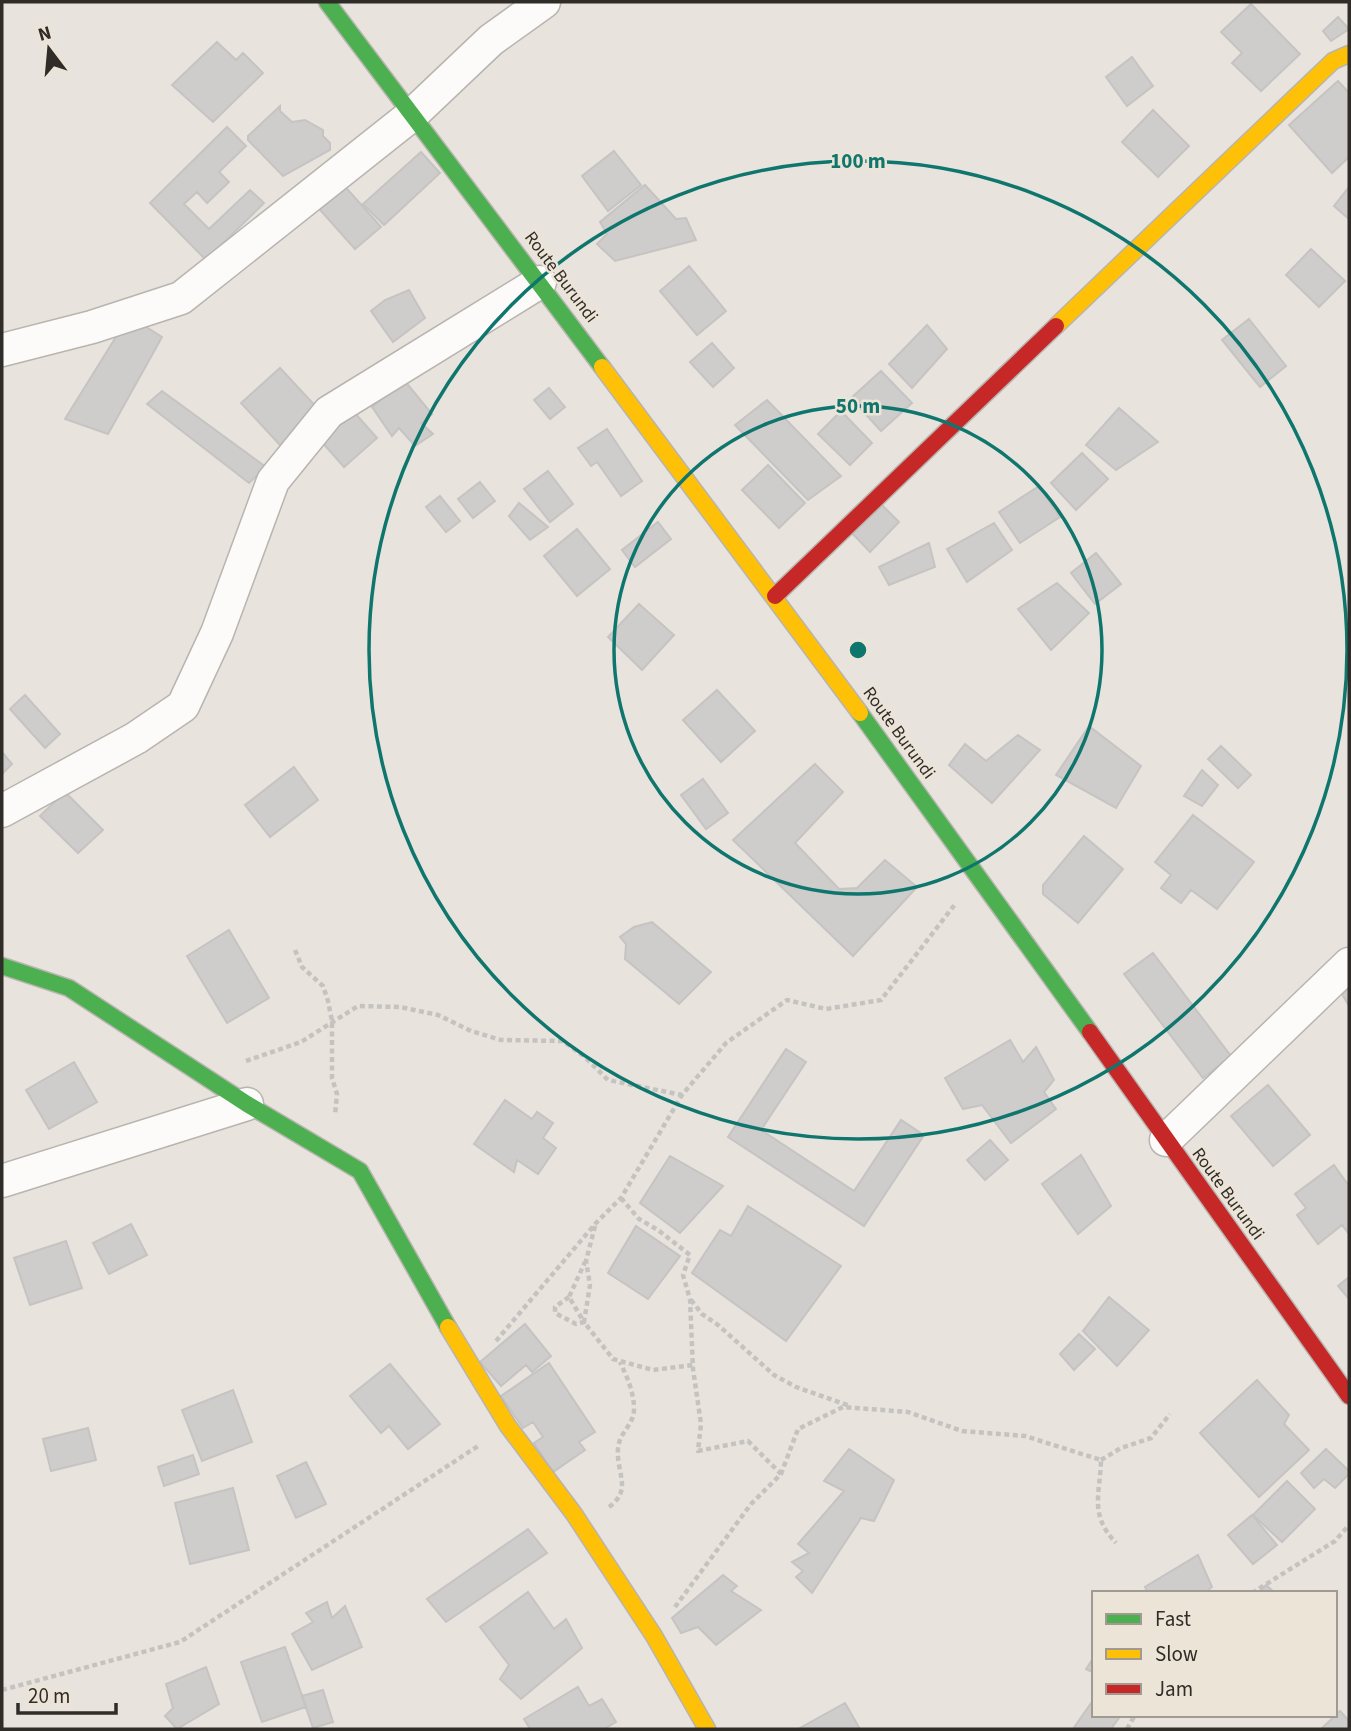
<svg xmlns="http://www.w3.org/2000/svg" width="1351" height="1731" font-family="'Source Sans 3',sans-serif">
	<style>
		.building { fill: #cfcccc; stroke: #c6c3c3; stroke-width: 2 }
		.lines { fill: none; stroke-linecap: round; stroke-linejoin: round }
		.street-casing { stroke: #b8b4af; stroke-width: 35 }
		.fast-casing { stroke: #b8b4af; stroke-width: 19 }
		.slow-casing { stroke: #b8b4af; stroke-width: 19 }
		.jam-casing { stroke: #b8b4af; stroke-width: 19 }
		.path { stroke: #c5c3c0; stroke-width: 4.5; stroke-dasharray: 5 3.5; stroke-linecap: butt }
		.street { stroke: #fcfbfa; stroke-width: 32 }
		.fast { stroke: #4caf50; stroke-width: 16 }
		.slow { stroke: #ffc107; stroke-width: 16 }
		.jam { stroke: #c62828; stroke-width: 16 }
		.ring { fill: none; stroke: #0f766e; stroke-width: 3.5 }
		.labels { text-anchor: middle; dominant-baseline: central; stroke-width: 5; stroke-linejoin: round; paint-order: stroke }
		.street-label { font-size: 18px; fill: #302c28; stroke: #ede4d8 }
		.centre { fill: #0f766e; stroke: #ede4d8; stroke-width: 3.5 }
		.ring-label { font-size: 21px; text-anchor: middle; font-weight: bold; fill: #0f766e; stroke: #ede4d8; stroke-width: 5; stroke-linejoin: round; paint-order: stroke }
	</style>
	<rect width="100%" height="100%" fill="#e8e3dd"/>
	<path class="building" d="M1251 4 1300 54 1261 91 1232 63 1242 53 1221 32Z
		M1338 17 1349 29 1331 41 1323 31Z
		M217 42 236 60 243 53 263 73 213 122 172 85Z
		M1132 57 1153 86 1127 106 1106 77Z
		M1338 81 1349 93V157L1332 173 1289 125Z
		M280 106V111L292 122 305 120 323 130V136L330 143V150L283 176 248 140V136Z
		M1153 110 1189 146 1158 177 1122 142Z
		M227 127 246 146 219 172 229 182 207 203 197 192 184 204 209 229 250 190 264 203 206 260 150 203Z
		M614 151 641 185 608 211 582 176Z
		M421 152 440 173 384 225 363 204Z
		M340 181 381 227 355 249 314 203Z
		M645 185 676 219 686 218 696 240 615 261 597 244 607 234 600 222Z
		M1349 187V219L1334 206Z
		M1311 249 1345 281 1319 307 1286 275Z
		M689 266 726 311 697 335 660 291Z
		M409 290 425 318 393 342 371 311 385 300Z
		M129 316 162 337 108 434 65 419Z
		M1249 319 1286 366 1260 387 1222 340Z
		M927 325 947 349 912 388 889 364Z
		M712 343 734 368 713 387 690 362Z
		M280 368 320 411 281 446 241 403Z
		M881 371 912 403 881 431 851 398Z
		M404 380 432 414 421 423 433 434 415 446 399 428 392 436 372 407Z
		M549 388 565 407 550 419 534 400Z
		M162 391 266 467 249 483 147 404Z
		M767 400 841 476 808 500 735 425Z
		M1119 408 1158 442 1116 470 1086 445Z
		M353 411 377 438 344 467 320 440Z
		M841 411 872 443 850 465 818 434Z
		M607 429 642 481 621 496 597 462 591 466 578 448Z
		M1082 453 1108 479 1076 510 1051 483Z
		M768 465 805 503 779 528 742 490Z
		M548 471 573 504 550 522 524 489Z
		M480 482 495 501 473 518 458 499Z
		M1039 486 1060 517 1020 543 999 512Z
		M440 496 460 521 446 532 426 507Z
		M878 501 899 522 870 552 849 530Z
		M519 503 548 527 530 540 509 516Z
		M658 522 671 539 635 567 622 550Z
		M994 523 1012 550 967 582 947 549Z
		M577 529 610 569 577 596 544 556Z
		M929 543 935 567 889 585 879 567Z
		M1096 553 1121 584 1095 604 1071 573Z
		M1057 583 1089 613 1051 650 1018 609Z
		M639 604 674 635 642 670 608 637Z
		M717 690 755 731 721 762 683 720Z
		M25 695 60 734 45 748 10 709Z
		M1089 726 1141 766 1116 808 1056 775Z
		M1018 735 1040 750 992 803 949 765 965 744 986 761Z
		M1221 746 1251 775 1238 788 1208 759Z
		M2 752 12 764 2 774Z
		M815 764 843 792 795 843 839 889 857 888 885 860 917 887 853 956 733 840Z
		M294 767 318 800 270 837 245 805Z
		M1202 770 1218 785 1202 806 1184 796Z
		M703 779 728 813 706 829 681 795Z
		M65 792 103 830 78 853 40 816Z
		M1193 815 1254 862 1217 909 1191 890 1181 903 1161 888 1171 875 1155 862Z
		M1084 836 1123 869 1078 923 1043 894V885Z
		M652 922 711 972 679 1004 625 959 626 944 620 937 634 927Z
		M229 930 269 998 227 1023 187 956Z
		M1153 953 1231 1056 1203 1078 1124 974Z
		M1349 989V1006L1342 994Z
		M1010 1040 1023 1062 1036 1047 1054 1080 1044 1092 1056 1109 1011 1143 982 1105 963 1109 945 1078Z
		M786 1049 806 1062 761 1130 854 1191 901 1120 924 1135 864 1226 728 1137Z
		M74 1062 97 1102 49 1129 26 1090Z
		M1268 1085 1310 1135 1273 1166 1231 1116Z
		M505 1100 532 1119 537 1112 553 1123 543 1138 556 1148 538 1174 517 1160 514 1172 474 1144Z
		M990 1140 1008 1160 985 1180 967 1160Z
		M1081 1155 1111 1206 1078 1234 1042 1184Z
		M670 1156 723 1186 680 1233 640 1203Z
		M1334 1165 1349 1186V1234L1342 1225 1318 1244 1297 1215 1306 1208 1295 1194Z
		M748 1206 841 1266 786 1341 692 1273 720 1230 731 1236Z
		M131 1224 147 1255 109 1274 93 1243Z
		M636 1226 680 1256 648 1299 608 1273Z
		M66 1241 82 1288 30 1305 14 1258Z
		M1349 1277V1299L1338 1286Z
		M1109 1297 1149 1330 1117 1366 1083 1331Z
		M525 1324 551 1356 532 1372 526 1365 501 1386 480 1362Z
		M1079 1334 1095 1349 1074 1370 1060 1354Z
		M549 1363 595 1432 579 1442 585 1450 553 1472 534 1443 543 1437 533 1422 523 1428 501 1396Z
		M390 1364 440 1424 408 1449 389 1426 381 1433 350 1396Z
		M1257 1380 1289 1415 1284 1424 1309 1450 1259 1497 1200 1433Z
		M233 1390 252 1442 202 1461 182 1410Z
		M88 1428 96 1460 51 1471 43 1439Z
		M849 1449 894 1480 874 1521 861 1518 812 1593 796 1577 803 1571 792 1562 809 1553 798 1544 844 1491 824 1481Z
		M1326 1449 1349 1471V1474L1335 1488 1324 1479 1314 1488 1301 1473Z
		M193 1455 199 1474 164 1486 158 1467Z
		M306 1462 326 1504 296 1518 277 1476Z
		M1287 1481 1315 1509 1282 1542 1253 1515Z
		M233 1488 249 1550 190 1564 175 1503Z
		M1252 1515 1277 1545 1253 1564 1228 1535Z
		M528 1529 547 1553 446 1622 427 1599Z
		M1198 1555 1212 1587 1204 1593H1148L1145 1587Z
		M723 1575 737 1586 731 1591 761 1610 716 1645 698 1627 681 1633 672 1618Z
		M1266 1585 1275 1593H1259Z
		M528 1592 554 1629 566 1619 582 1648 521 1699 500 1679 509 1665 480 1627Z
		M327 1602 332 1618 345 1606 362 1647 312 1670 292 1634 313 1622 306 1613Z
		M285 1647 306 1707 262 1722 241 1662Z
		M1094 1657V1673L1086 1669Z
		M206 1667 219 1704 177 1729 165 1716 173 1708 166 1684Z
		M578 1687 589 1706 602 1699 616 1722 604 1729H530L524 1719Z
		M323 1690 333 1722 313 1728 302 1696Z
		M1094 1699V1715H1121L1111 1729H1073Z
		M845 1703 860 1729H801L800 1728Z
		M1340 1711 1349 1721V1729H1321Z"/>
	<g class="lines">
		<defs>
			<path id="street" d="M2 350 92 327 181 298 413 114 491 40 544 2
				M2 811 136 738 183 706 217 633 273 481 329 412 540 282
				M1166 1140 1349 964
				M2 1181 247 1104"/>
			<path id="fast" d="M327 2 602 367
				M860 713 1090 1032
				M2 966 69 988 247 1104 360 1171 448 1327"/>
			<path id="slow" d="M1056 326 1333 61 1349 54
				M602 367 860 713
				M448 1327 508 1426 574 1514 654 1636 707 1729"/>
			<path id="jam" d="M775 596 1056 326
				M1090 1032 1349 1396"/>
		</defs>
		<use href="#street" class="street-casing"/>
		<use href="#fast" class="fast-casing"/>
		<use href="#slow" class="slow-casing"/>
		<use href="#jam" class="jam-casing"/>
		<path class="path" d="M295 950 302 967 323 986 328 1001 332 1021V1078L337 1094 335 1115
			M246 1061 301 1042 358 1006 400 1007 438 1015 471 1031 501 1040 563 1041 585 1057 608 1080 682 1095
			M621 1198 639 1219 658 1230 690 1255 683 1275 690 1299 693 1369 701 1424 698 1451 748 1441 781 1474
			M595 1226 586 1261 590 1285 584 1322 613 1359 653 1370 693 1365
			M569 1297 555 1307V1313L576 1324 584 1322 569 1297 585 1262
			M691 1300 702 1314 718 1325 774 1375 796 1387 850 1406
			M496 1341 595 1224 621 1198 682 1095 726 1043 787 1000 826 1009 881 1000 956 903
			M1101 1460 1121 1448 1151 1438 1170 1414
			M609 1507C633 1489 616 1474 618 1448 620 1431 634 1425 634 1409 634 1392 627 1377 620 1362
			M1252 1593 1335 1541 1349 1525
			M675 1607 751 1504 781 1474 798 1429 843 1407 908 1412 962 1431 1025 1436 1101 1460C1100 1496 1089 1514 1116 1543
			M2 1690 180 1642 478 1446
			M1127 1729 1135 1715"/>
		<use href="#street" class="street"/>
		<use href="#fast" class="fast"/>
		<use href="#slow" class="slow"/>
		<use href="#jam" class="jam"/>
	</g>
	<g class="ring">
		<circle cx="858" cy="650" r="244"/>
		<circle cx="858" cy="650" r="489"/>
	</g>
	<g class="labels">
		<g class="street-label">
			<text transform="translate(561 277) rotate(53)">Route Burundi</text>
			<text transform="translate(899 733) rotate(54)">Route Burundi</text>
			<text transform="translate(1228 1194) rotate(54)">Route Burundi</text>
		</g>
	</g>
	<circle cx="858" cy="650" r="10" class="centre"/>
	<g class="ring-label">
		<text x="858" y="168">100 m</text>
		<text x="858" y="413">50 m</text>
	</g>
	<rect width="1351" height="1731" fill="none" stroke="#302c28" stroke-width="7"/>
	<rect x="1092" y="1591" width="245" height="126" fill="#ede4d8" stroke="#a19a92" stroke-width="2"/>
	<rect x="1106" y="1614" width="35" height="10" fill="#4caf50" stroke="#a19a92" stroke-width="2"/>
	<text x="1155" y="1626" font-size="21" fill="#302c28">Fast</text>
	<rect x="1106" y="1649" width="35" height="10" fill="#ffc107" stroke="#a19a92" stroke-width="2"/>
	<text x="1155" y="1661" font-size="21" fill="#302c28">Slow</text>
	<rect x="1106" y="1684" width="35" height="10" fill="#c62828" stroke="#a19a92" stroke-width="2"/>
	<text x="1155" y="1696" font-size="21" fill="#302c28">Jam</text>
	<g transform="translate(49 49) rotate(344)" stroke="#ede4d8" stroke-width="5" paint-order="stroke">
	<path d="M0-5L12 26L0 18L-12 26Z" fill="#302c28"/>
	<text y="-10" font-size="19" font-weight="bold" text-anchor="middle" fill="#302c28">N</text>
	</g>
	<path d="M18 1703v10h98v-10" fill="none" stroke="#302c28" stroke-width="3.5"/>
	<text x="28" y="1703" font-size="21" fill="#302c28" stroke="#ede4d8" stroke-width="5" paint-order="stroke">20 m</text>
</svg>
